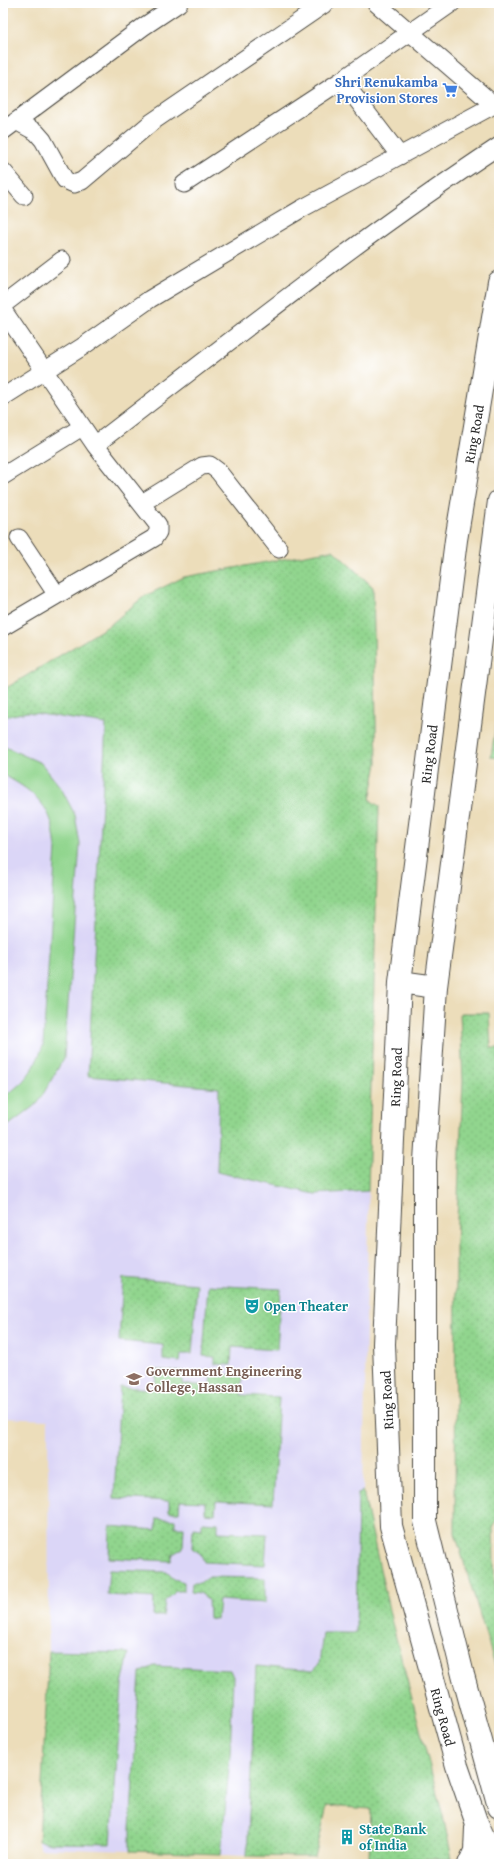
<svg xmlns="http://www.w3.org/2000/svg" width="502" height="1867" font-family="'Gentium Book Plus',serif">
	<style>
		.built { fill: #dbd6f7 }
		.grass { fill: url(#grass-dots); stroke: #5e805c }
		.pitch { fill: #91d58e; stroke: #5e805c }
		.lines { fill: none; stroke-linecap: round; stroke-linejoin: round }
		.minor-casing { stroke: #484640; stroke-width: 19 }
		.primary-casing { stroke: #484640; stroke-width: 24 }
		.minor { stroke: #fff; stroke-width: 17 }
		.primary { stroke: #fff; stroke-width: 22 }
		.labels { text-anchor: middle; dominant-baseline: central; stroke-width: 3; stroke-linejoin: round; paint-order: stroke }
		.shop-label { font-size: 14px; font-weight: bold; fill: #366cbe; stroke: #fff; text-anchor: end }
		.street-label { font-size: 14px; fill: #2b2b2b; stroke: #fff }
		.culture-label { font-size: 14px; font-weight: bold; fill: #0d838f; stroke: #fff; text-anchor: start }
		.education-label { font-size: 14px; font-weight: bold; fill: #785e54; stroke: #fff; text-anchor: start }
	</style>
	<defs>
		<pattern id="grass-dots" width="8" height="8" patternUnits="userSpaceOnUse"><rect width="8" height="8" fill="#91d58e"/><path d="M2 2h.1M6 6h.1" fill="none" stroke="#7db77b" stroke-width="1.8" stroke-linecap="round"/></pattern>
	</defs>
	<rect width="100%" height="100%" fill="#fff"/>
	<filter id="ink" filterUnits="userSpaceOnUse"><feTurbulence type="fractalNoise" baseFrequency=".025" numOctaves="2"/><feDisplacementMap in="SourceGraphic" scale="8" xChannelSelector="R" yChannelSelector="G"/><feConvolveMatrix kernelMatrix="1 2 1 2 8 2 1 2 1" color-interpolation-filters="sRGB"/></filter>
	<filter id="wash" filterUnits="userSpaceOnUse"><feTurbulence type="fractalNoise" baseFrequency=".012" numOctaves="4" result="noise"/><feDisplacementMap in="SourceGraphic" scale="16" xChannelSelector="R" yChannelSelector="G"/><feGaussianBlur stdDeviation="0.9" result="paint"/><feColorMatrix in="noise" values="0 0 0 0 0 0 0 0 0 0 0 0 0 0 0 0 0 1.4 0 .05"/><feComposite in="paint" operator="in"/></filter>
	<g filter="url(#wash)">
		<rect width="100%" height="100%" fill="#ecddba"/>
		<path class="built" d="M333 550 373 587 377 763 370 800 379 806 373 945 363 1491 391 1619 443 1816 452 1859 369 1858 371 1809 327 1806 315 1857 39 1848 49 1651 48 1420 3 1418V690L110 625 143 597 184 577Z"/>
		<path class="grass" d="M333 550 373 587 377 763 370 800 379 806 368 1191 315 1194 217 1172 219 1088 88 1076 106 724 27 712 3 717V690L110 625 143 597 184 577Z
			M499 704V758L491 757Z
			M460 1013H489L491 1048H499V1517L493 1527 496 1636 499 1637V1678L455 1533 456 1243 463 1081Z
			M123 1278 197 1284 192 1354H181L180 1362 163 1360V1345L119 1341Z
			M208 1285 281 1289 277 1350 232 1347 231 1365 215 1364V1357L203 1356Z
			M156 1370 182 1371V1384L211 1386 212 1374 242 1375 241 1395 279 1397 273 1504 216 1501 215 1514 205 1513V1502L180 1501 179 1512H169V1501L114 1498 120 1387 155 1389Z
			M363 1491 391 1619 443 1816 452 1859 369 1858 371 1809 327 1806 315 1857 247 1856 256 1666 312 1671 319 1664 323 1633H356L358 1493Z
			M157 1518 175 1520V1527H184L183 1548 173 1554 171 1561 109 1558 110 1526 156 1530Z
			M202 1522 218 1523V1532L267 1534 265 1565 204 1562 201 1554 192 1548 193 1528 202 1529Z
			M109 1570 167 1572 174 1579 184 1582V1591H176L165 1602 163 1616H153L154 1598 107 1595Z
			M208 1577 265 1578V1603L219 1600 217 1619 209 1618 208 1599 200 1593 191 1592 192 1583H200Z
			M49 1651 129 1653 122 1685 111 1844 52 1843 39 1841Z
			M154 1666 230 1670 233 1677 230 1757 221 1854 130 1851V1829L140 1673Z"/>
		<path class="pitch" d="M3 746 41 763 61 788 75 815 80 844 64 1058 38 1103 9 1125 3 1128V1097C26 1082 33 1071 43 1046L56 848C55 840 54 832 52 824 46 800 23 785 3 775Z"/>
	</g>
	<g filter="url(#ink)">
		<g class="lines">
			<defs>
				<path id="minor" d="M376 3 494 105
					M342 80 400 156
					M16 121 36 132 43 140 65 180 74 184 82 181 152 122 326 3
					M3 131 143 27 179 3
					M3 171 24 196
					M184 184 342 80 452 3
					M3 305 62 260
					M3 310 95 445
					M3 397 82 347 150 299 301 209 494 105H499
					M3 476 82 427
					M142 503 202 466 210 465 218 471 279 549
					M19 538 57 595
					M3 627 154 538 158 532V525L95 445C228 343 359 238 499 146"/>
				<path id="primary" d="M499 501 436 987 425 1161V1521L463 1675 499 1807
					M400 982 436 987
					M469 1864 475 1851 476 1828
					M489 1864 484 1838 476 1821 457 1766 391 1526 384 1344 400 982 456 540 499 282"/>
			</defs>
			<use href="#minor" class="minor-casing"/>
			<use href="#primary" class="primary-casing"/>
			<use href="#minor" class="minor"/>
			<use href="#primary" class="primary"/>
		</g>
	</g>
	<defs>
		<symbol id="supermarket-bare" viewBox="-9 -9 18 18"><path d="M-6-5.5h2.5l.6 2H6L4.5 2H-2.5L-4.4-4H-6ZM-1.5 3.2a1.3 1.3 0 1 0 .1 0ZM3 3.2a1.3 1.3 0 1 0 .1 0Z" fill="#3f7fe0" stroke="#fff" stroke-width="2.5" paint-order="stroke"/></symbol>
		<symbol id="theatre-bare" viewBox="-9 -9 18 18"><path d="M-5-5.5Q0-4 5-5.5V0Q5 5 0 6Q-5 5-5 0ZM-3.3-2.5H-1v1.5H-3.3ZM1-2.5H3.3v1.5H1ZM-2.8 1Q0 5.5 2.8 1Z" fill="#0f9aa8" stroke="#fff" stroke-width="2.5" paint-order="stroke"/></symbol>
		<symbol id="university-bare" viewBox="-9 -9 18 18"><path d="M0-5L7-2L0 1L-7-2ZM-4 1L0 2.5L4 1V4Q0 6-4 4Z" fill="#8d6e63" stroke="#fff" stroke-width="2.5" paint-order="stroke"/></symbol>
		<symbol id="building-bare" viewBox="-9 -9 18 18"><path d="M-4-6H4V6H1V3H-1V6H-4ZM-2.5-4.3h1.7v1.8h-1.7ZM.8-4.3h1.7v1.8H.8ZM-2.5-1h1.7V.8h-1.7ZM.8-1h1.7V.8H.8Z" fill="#0f9aa8" stroke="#fff" stroke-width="2.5" paint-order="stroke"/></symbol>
	</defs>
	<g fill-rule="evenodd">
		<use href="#supermarket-bare" x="439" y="79" width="22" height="22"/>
		<use href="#theatre-bare" x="241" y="1295" width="22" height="22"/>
		<use href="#university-bare" x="123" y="1368" width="22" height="22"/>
		<use href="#building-bare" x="336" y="1826" width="22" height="22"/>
	</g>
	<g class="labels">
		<g class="shop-label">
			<text x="438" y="82">Shri Renukamba<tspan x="438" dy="16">Provision Stores</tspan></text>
		</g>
		<g class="street-label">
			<text transform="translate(474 434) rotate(-80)">Ring Road</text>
			<text transform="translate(429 754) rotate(-83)">Ring Road</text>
			<text transform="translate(396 1077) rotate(-88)">Ring Road</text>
			<text transform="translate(387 1400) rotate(-93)">Ring Road</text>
			<text transform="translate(443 1717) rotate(75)">Ring Road</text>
		</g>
		<g class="culture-label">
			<text x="264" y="1306">Open Theater</text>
			<text x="359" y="1829">State Bank<tspan x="359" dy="16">of India</tspan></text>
		</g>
		<g class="education-label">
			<text x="146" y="1371">Government Engineering<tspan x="146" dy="16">College, Hassan</tspan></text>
		</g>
	</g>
	<rect width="502" height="1867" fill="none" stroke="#fff" stroke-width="16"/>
</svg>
